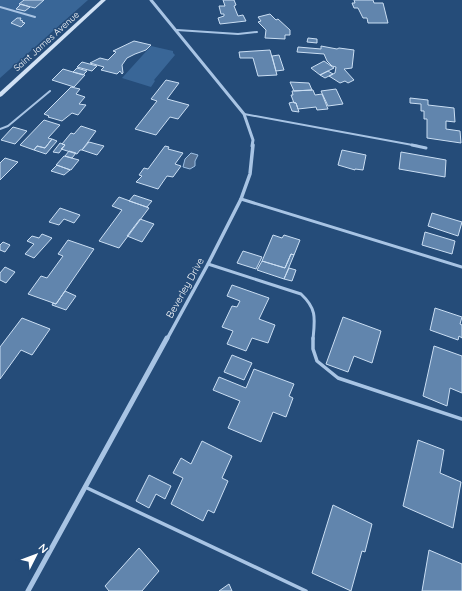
<svg xmlns="http://www.w3.org/2000/svg" width="462" height="591" font-family="Quicksand,sans-serif">
	<style>
		.green { fill: #396697 }
		.water { fill: #587496; stroke: #9cbfe4 }
		.building { fill: #6185ad; stroke: #cadef3 }
		.lines { fill: none; stroke-linecap: round; stroke-linejoin: round }
		.service-far2 { stroke: #a8c4e4; stroke-width: 2 }
		.service-far1 { stroke: #a8c4e4; stroke-width: 3 }
		.service { stroke: #a8c4e4; stroke-width: 3.5 }
		.minor-far2 { stroke: #a8c4e4; stroke-width: 3 }
		.minor-far1 { stroke: #a8c4e4; stroke-width: 3.5 }
		.minor { stroke: #a8c4e4; stroke-width: 5 }
		.secondary { fill: #d1e1f4; fill-rule: evenodd }
		.labels { text-anchor: middle; dominant-baseline: central; stroke-width: 3; stroke-linejoin: round; paint-order: stroke }
		.far-street-label { font-size: 9px; fill: #fff; stroke: #254c79 }
		.street-label { font-size: 10px; fill: #fff; stroke: #254c79 }
	</style>
	<rect width="100%" height="100%" fill="#254c79"/>
	<path class="green" d="M0 0H88L0 78Z
		M151 46 173 51V53L175 55 154 80 155 81 151 87 122 78Z"/>
	<path class="water" d="M191 153 198 155 195 161V166L190 169 183 167 185 159Z"/>
	<path class="building" d="M24 0H44L35 8 19 4Z
		M223 0H234L236 5 234 6 238 16 243 15 246 21 220 24 218 18 224 16V14H221L219 6H225Z
		M354 0H373L374 3H383L388 23H368L367 18H363L358 8H354L352 3H355Z
		M21 4 30 7 25 11 16 9Z
		M270 14 276 20 278 19 290 30V35H285V39L265 38 266 30 258 22 261 21 258 17Z
		M17 18H21L20 20 23 21 22 22 25 23 21 27 11 23Z
		M308 38 317 39V43L307 42Z
		M134 41 151 45 146 50 135 54 127 58 122 65 123 73 122 74 120 71 117 74 101 70 104 67 90 63 100 58 108 60 116 52 113 51Z
		M321 46 337 49 339 48 354 50 352 68 344 69 354 80 348 83 345 81 340 83 329 76 335 73 336 67 332 66 327 61 324 54 297 52 298 47 321 49Z
		M270 50 277 75 258 76 253 58H240L239 52Z
		M279 55 284 70 276 71 272 56Z
		M324 61 334 68 320 75 311 68Z
		M82 62 97 66 92 71 77 67Z
		M77 68 87 71 83 75 73 72Z
		M63 69 73 72 85 75 74 87 52 80Z
		M328 71 333 74 325 78 320 75Z
		M166 80 179 83 167 99 189 105 178 119 170 117 156 135 135 129 157 101 151 99Z
		M290 82 309 83 312 90 294 91Z
		M71 87 80 89 76 94 85 97 79 104 86 105 78 115 72 113 62 121 48 117 49 116 44 114Z
		M336 89 343 104 328 106 321 91Z
		M313 90 315 95 322 94 328 109 317 110 316 107 298 109 296 103H294L291 95H293L292 91Z
		M410 98 428 100V105L454 108 455 122 446 121V129L460 131 461 143 427 138V119H424V111H421V104L410 103Z
		M293 102 296 103 299 112 292 111 289 103Z
		M44 120 60 125 48 138 52 139 45 148 37 146 34 150 20 145Z
		M81 126 96 131 82 150H80L77 154 61 149 65 145 62 144 71 133 74 134Z
		M13 127 27 131 15 144 1 140Z
		M52 139 57 141 46 154 34 150 37 146 45 148Z
		M89 142 104 146 97 155 82 150Z
		M60 143 65 145 59 153 53 152Z
		M165 146 169 147 168 149 183 153 175 164 181 166 173 177 167 176 158 189 136 182 142 176 139 175 144 168 148 169Z
		M342 150 366 155 363 170 355 169V170L338 165Z
		M69 151 76 153 72 158 65 156Z
		M401 152 446 160 445 177 399 169Z
		M64 156 79 160 71 170 56 165Z
		M5 158 18 162 0 180V163Z
		M57 165 70 170 64 175 51 171Z
		M134 195 152 201 147 207 129 201Z
		M119 197 149 208 119 248 99 241 122 210 112 206Z
		M60 208 80 215 74 223 64 219 59 225 49 222Z
		M432 213 462 222 458 236 428 226Z
		M140 219 154 224 142 242 127 236Z
		M425 232 455 241 452 254 422 245Z
		M42 234 52 238 34 258 25 254 34 244 27 241 32 236 39 238Z
		M273 235 282 238 284 235 300 240 294 255 291 254 285 268 262 261Z
		M68 240 94 249 56 304 28 294 41 276 47 278 63 256 58 254Z
		M3 242 10 245 5 252 0 250V245Z
		M243 251 262 257 256 269 237 263Z
		M291 254 294 255 284 279 257 270 262 261 285 268Z
		M5 267 15 272 6 283 0 280V273Z
		M289 268 296 270 292 281 284 279Z
		M232 285 269 298 259 319 275 325 268 343 252 338 246 351 227 344 233 331 222 327 232 306 237 307 240 301 227 296Z
		M65 291 76 296 66 310 52 305 53 303 56 304Z
		M435 308 462 317 460 324 462 325V338L459 336 458 340 430 330Z
		M343 317 381 331 372 363 354 356 348 372 326 364Z
		M22 318 50 329 32 355 21 350 0 379V347Z
		M434 346 462 356V393L450 388 447 406 423 396Z
		M232 355 252 363 244 380 224 372Z
		M254 369 294 384 289 396 293 398 286 417 273 412 261 442 228 428 240 401 213 390 219 377 246 388Z
		M418 440 444 450 440 473 461 482 453 528 403 506Z
		M202 441 232 456 222 478 228 481 214 513 208 510 203 521 171 504 183 478 173 473 181 458 191 464Z
		M149 475 171 486 165 499 156 494 149 508 136 501Z
		M333 505 372 524 365 552 362 551 351 591 312 573Z
		M139 548 159 571 142 591H109L105 586Z
		M429 550 462 564V591H422Z
		M229 584 232 591H219Z"/>
	<g class="lines">
		<path class="service-far2" d="M0 7 35 17
			M177 30 238 34 257 32
			M244 114 418 146
			M0 129 8 126 50 91"/>
		<path class="service-far1" d="M412 145 426 148
			M241 199 462 267
			M208 264 301 294C317 309 315 318 313 339"/>
		<path class="service" d="M313 338V349L317 361 338 378 462 419
			M85 487 306 591"/>
		<path class="minor-far2" d="M151 0 244 114 253 140 252 146"/>
		<path class="minor-far1" d="M167 339 208 264 241 199 250 174 253 145"/>
		<path class="minor" d="M28 591 167 338"/>
		<path class="secondary" d="M101 0H106L2 96 0 97V92Z"/>
	</g>
	<g class="labels">
		<g class="far-street-label">
			<text transform="translate(46 41) rotate(-42)">Saint James Avenue</text>
		</g>
		<g class="street-label">
			<text transform="translate(185 288) rotate(-61)">Beverley Drive</text>
		</g>
	</g>
	<g transform="translate(36 555) rotate(48)" stroke="#254c79" stroke-width="3" paint-order="stroke">
	<path d="M0-3L7 15L0 10L-7 15Z" fill="#ffffff"/>
	<text y="-6" font-size="11" font-weight="bold" text-anchor="middle" fill="#ffffff">N</text>
	</g>
</svg>
